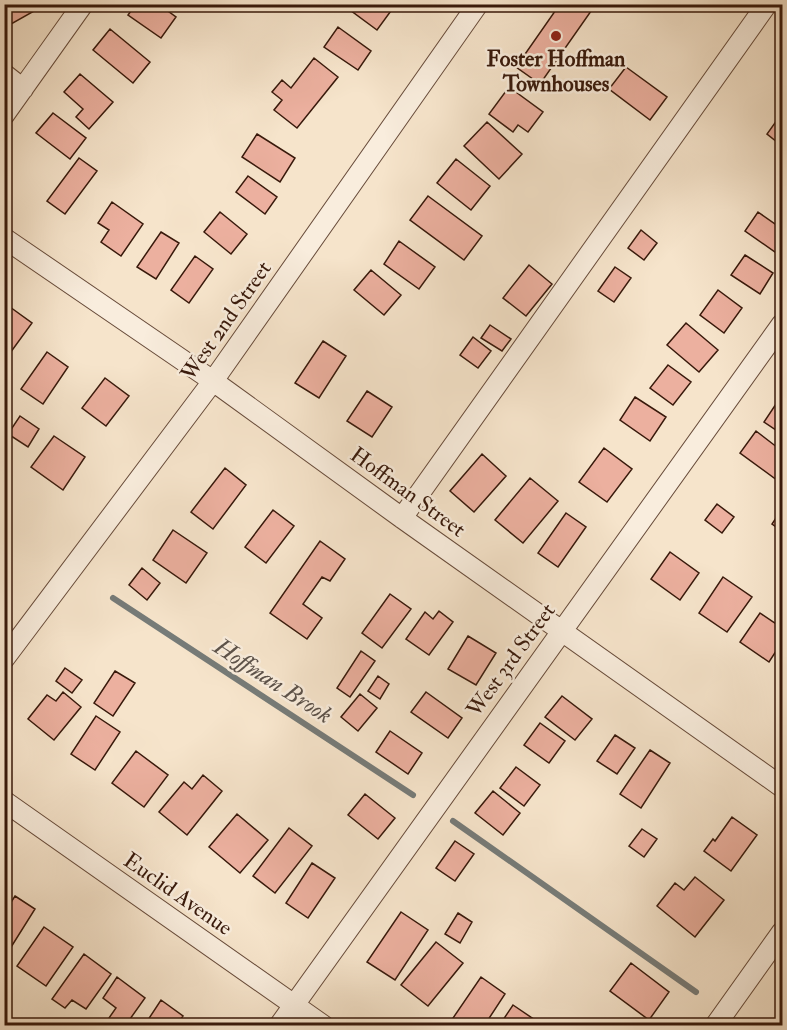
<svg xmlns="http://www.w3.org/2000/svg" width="787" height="1030" font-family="'IM FELL Double Pica',serif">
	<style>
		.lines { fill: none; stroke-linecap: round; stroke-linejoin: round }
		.stream { stroke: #767b78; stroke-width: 6 }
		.building { fill: #ecb09f; stroke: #38190b; stroke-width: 1.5 }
		.minor-casing { stroke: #684c3b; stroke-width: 22 }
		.minor { stroke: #f9eddd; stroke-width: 20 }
		.poi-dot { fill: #8f2418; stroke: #f9eddd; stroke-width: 2 }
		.labels { text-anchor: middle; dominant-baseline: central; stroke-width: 5; stroke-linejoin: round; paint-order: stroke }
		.poi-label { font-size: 22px; font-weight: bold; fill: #38190b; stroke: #f9eddd }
		.street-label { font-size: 22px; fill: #38190b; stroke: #f9eddd }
		.water-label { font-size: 24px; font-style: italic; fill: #5c524a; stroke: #f9eddd }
	</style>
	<rect width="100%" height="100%" fill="#f6e4cb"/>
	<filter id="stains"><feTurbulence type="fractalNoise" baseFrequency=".00333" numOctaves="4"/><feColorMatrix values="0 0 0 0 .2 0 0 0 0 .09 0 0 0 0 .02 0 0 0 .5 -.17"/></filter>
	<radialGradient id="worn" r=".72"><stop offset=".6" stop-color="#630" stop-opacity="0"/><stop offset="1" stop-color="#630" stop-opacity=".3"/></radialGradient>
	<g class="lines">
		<path class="stream" d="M113 598 413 795
			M453 821 696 992"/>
	</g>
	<path class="building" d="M4 4H41L36 10 4 28Z
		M136 4H158L176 17 161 38 128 15Z
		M354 4H396L377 30 350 10Z
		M560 4H596L540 84 516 67Z
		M338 27 371 51 358 70 324 47Z
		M110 29 150 62 133 83 93 50Z
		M314 58 338 77 297 128 274 110 282 100 272 92 282 80 291 88Z
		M626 67 667 97 650 120 609 89Z
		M80 74 113 102 89 129 76 117 83 109 64 92Z
		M509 87 543 112 528 132 518 125 513 132 489 114Z
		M53 113 86 138 70 159 36 133Z
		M782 113V146L767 134Z
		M487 122 522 154 499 179 464 146Z
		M257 134 295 158 280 182 242 157Z
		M79 158 97 171 65 214 47 201Z
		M456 159 490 186 471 210 437 183Z
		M248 176 277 197 265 214 236 192Z
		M428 196 482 236 464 260 410 220Z
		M112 202 143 224 121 256 101 242 109 230 98 223Z
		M220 212 247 234 231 254 204 232Z
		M758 212 782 229V257L745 231Z
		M641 230 657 243 644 260 628 248Z
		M161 232 179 243 156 279 137 267Z
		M399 241 435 267 419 289 384 264Z
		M745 255 773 273 760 294 731 275Z
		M195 256 213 269 189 303 171 290Z
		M529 265 552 284 526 316 503 298Z
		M615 267 631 278 614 302 598 291Z
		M371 270 401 295 384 315 354 290Z
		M718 290 742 308 724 333 700 315Z
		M10 307 32 323 5 360 4 315Z
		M686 323 718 350 699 372 667 345Z
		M490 325 511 339 502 351 481 338Z
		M473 337 491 351 478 368 460 355Z
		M323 341 346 356 319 398 295 383Z
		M47 352 68 367 43 404 21 389Z
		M668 365 691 382 673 405 650 388Z
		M105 378 129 396 106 426 82 408Z
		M367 391 392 407 372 437 347 421Z
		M782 395V434L764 422Z
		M635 397 666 417 650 441 620 420Z
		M20 416 39 429 28 447 8 434Z
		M756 431 782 451 781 483 740 453Z
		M54 436 85 457 63 490 31 467Z
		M604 448 632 469 607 502 579 482Z
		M482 454 506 476 474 512 450 491Z
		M225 468 246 485 213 529 191 512Z
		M530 478 558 501 523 543 495 520Z
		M717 504 734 517 722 533 705 520Z
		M782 509V531L772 524Z
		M273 510 294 526 266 563 245 547Z
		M566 513 586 527 558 567 538 553Z
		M173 530 207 553 186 583 153 560Z
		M320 541 345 559 330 581 322 577 303 604 322 618 307 639 270 613Z
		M670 552 699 573 680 600 651 579Z
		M142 568 160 583 147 600 129 585Z
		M723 577 752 597 727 632 699 613Z
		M390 594 411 609 382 648 362 633Z
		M439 611 453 622 429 655 406 639 425 612 433 619Z
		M760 613 782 628V642L769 662 740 642Z
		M468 636 496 653 476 685 448 669Z
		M361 651 375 661 350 697 337 688Z
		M65 668 82 680 72 693 56 681Z
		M115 671 135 683 113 716 94 703Z
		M378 676 389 684 380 699 368 691Z
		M63 692 81 707 54 740 28 719 47 695 56 701Z
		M426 692 462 718 448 738 411 712Z
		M360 694 377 708 358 731 341 717Z
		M562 696 592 719 575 740 545 717Z
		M96 716 120 732 95 770 71 754Z
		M540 723 565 741 549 763 524 745Z
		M390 731 422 753 408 774 376 752Z
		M615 735 635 748 617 774 597 761Z
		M650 750 670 763 641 808 620 794Z
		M136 751 168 775 144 807 112 783Z
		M516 767 540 785 524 806 500 788Z
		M203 775 222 791 187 835 159 812 184 782 192 789Z
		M493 791 520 813 503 835 475 813Z
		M365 794 395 818 378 839 348 815Z
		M237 814 268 840 240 873 209 847Z
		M732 817 757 835 731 871 704 851 713 839 715 841Z
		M289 828 312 846 275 893 253 876Z
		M642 829 657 839 644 857 629 846Z
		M455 841 474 854 455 881 436 868Z
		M312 863 335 878 308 918 286 903Z
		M695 877 724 900 695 937 657 906 675 883 684 890Z
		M15 896 35 909 8 952 4 950V913Z
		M401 912 428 930 395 980 367 962Z
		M458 913 472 922 460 943 445 934Z
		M44 927 73 947 46 986 17 966Z
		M436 942 463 963 428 1006 401 985Z
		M84 954 111 974 86 1009 72 1000 65 1008 52 999Z
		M631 963 669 992 649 1020 610 991Z
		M117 977 145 998 125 1026H119L109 1018 116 1008 103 998Z
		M481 977 505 994 484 1026H458L451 1021Z
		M161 1000 183 1016 176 1026H144Z
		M513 1005 541 1024 540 1026H499Z"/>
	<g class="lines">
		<defs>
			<path id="minor" d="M4 74 23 89
				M4 115 83 4
				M4 238 213 381 402 518 782 787
				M402 518 767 4
				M4 659 213 381 478 4
				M4 801 324 1026
				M279 1026 782 324
				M715 1026 782 932"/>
		</defs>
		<use href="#minor" class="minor-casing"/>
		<use href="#minor" class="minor"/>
	</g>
	<circle class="poi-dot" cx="556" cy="36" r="6"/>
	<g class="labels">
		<g class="poi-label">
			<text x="556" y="59">Foster Hoffman<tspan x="556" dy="25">Townhouses</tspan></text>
		</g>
		<g class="street-label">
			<text transform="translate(226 321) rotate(-55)">West 2nd Street</text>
			<text transform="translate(408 492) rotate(36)">Hoffman Street</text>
			<text transform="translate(511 660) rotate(-54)">West 3rd Street</text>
			<text transform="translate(178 894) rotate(35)">Euclid Avenue</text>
		</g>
		<g class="water-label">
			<text transform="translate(273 681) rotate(33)">Hoffman Brook</text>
		</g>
	</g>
	<rect width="787" height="1030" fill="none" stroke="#f6e4cb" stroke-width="24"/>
	<rect x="6" y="6" width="775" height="1018" fill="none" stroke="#38190b" stroke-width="3"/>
	<rect x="12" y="12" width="763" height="1006" fill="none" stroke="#38190b" stroke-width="1.5"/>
	<rect width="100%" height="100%" filter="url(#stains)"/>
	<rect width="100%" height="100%" fill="url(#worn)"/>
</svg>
